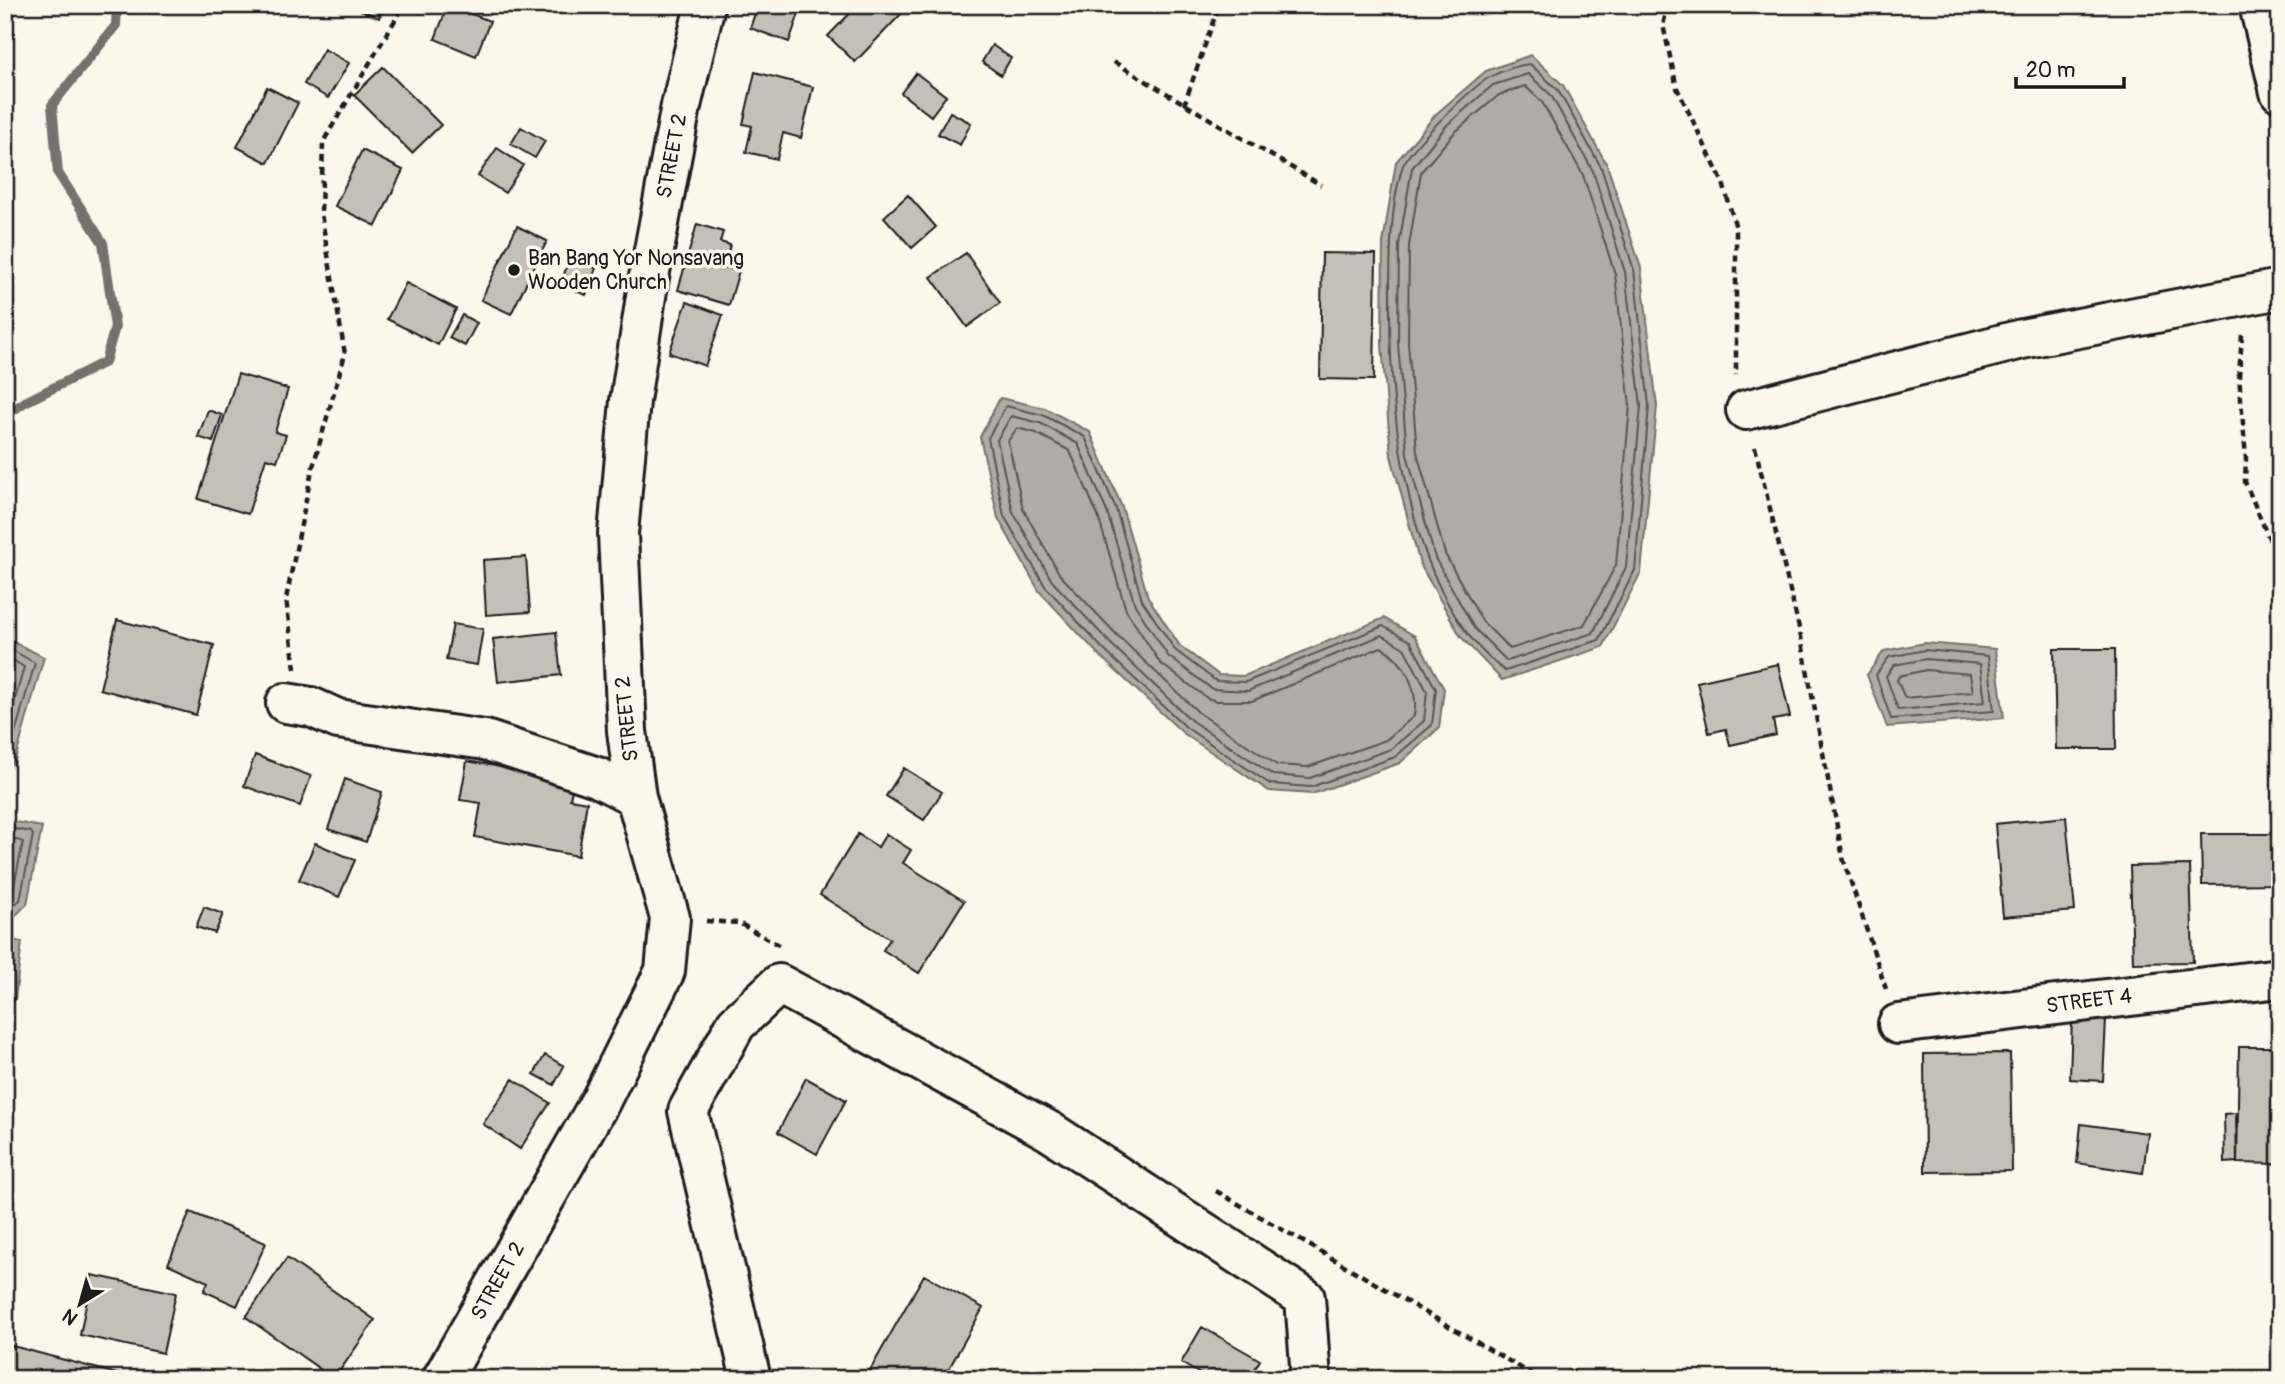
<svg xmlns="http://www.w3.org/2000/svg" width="2285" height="1384" font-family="Pangolin,sans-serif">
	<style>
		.water { fill: #afaca5; stroke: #74726e; stroke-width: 2 }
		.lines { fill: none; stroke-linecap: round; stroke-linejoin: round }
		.shore { stroke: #575653; stroke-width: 2 }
		.stream { stroke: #74726e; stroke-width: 10 }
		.building { fill: #c3c0b8; stroke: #1c1c1c; stroke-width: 2 }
		.minor-casing { stroke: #1c1c1c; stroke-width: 44 }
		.path { stroke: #1c1c1c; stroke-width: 4.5; stroke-dasharray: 7 5; stroke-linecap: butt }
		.minor { stroke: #fbf7ec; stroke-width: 38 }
		.poi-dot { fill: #1c1c1c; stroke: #fbf7ec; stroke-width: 2.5 }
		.labels { text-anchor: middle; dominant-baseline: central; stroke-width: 7; stroke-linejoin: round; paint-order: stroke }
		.street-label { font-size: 21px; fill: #1c1c1c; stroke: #fbf7ec }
		.poi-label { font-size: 21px; fill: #1c1c1c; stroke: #fbf7ec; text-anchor: start }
	</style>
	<rect width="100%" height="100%" fill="#fbf7ec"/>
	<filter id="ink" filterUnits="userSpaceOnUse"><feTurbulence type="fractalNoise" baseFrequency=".0143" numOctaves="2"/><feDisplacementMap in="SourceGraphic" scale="14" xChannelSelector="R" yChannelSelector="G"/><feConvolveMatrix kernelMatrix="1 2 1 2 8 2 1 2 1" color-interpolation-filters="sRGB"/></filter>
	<g filter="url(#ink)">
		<path class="water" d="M1531 55 1563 85 1607 165 1641 268 1657 406 1641 572 1603 647 1502 680 1461 637 1420 564 1391 456 1382 344 1383 243 1396 162 1436 114 1486 71Z
			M1000 398 1045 408 1090 432 1122 507 1148 597 1180 646 1219 675 1244 676 1384 618 1415 636 1444 689 1439 728 1400 763 1312 794 1269 791 1183 733 1099 655 1039 591 998 518 980 437Z
			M5 638 44 657 14 764 5 763Z
			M1925 643 1995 649 2004 718 1887 727 1867 675 1884 651Z
			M5 820 42 827 27 904 11 920 5 919Z
			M5 939 22 942 15 999 5 1012Z
			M5 1048 11 1053 5 1117 13 1216 5 1224Z"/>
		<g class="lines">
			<path class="shore" d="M1530 64 1558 90 1601 167 1634 270 1649 406 1635 570 1599 640 1505 671C1406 598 1389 412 1390 299 1390 256 1390 209 1402 168 1408 149 1472 87 1490 77 1501 71 1518 65 1530 64Z
				M1528 74 1551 95 1593 171 1625 272 1641 406 1626 567 1593 633 1507 661 1474 628 1435 558 1407 454 1398 343 1399 245 1412 168 1447 125 1493 85Z
				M1525 86 1542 102 1583 175 1615 274 1630 406 1616 565 1584 625 1510 649 1482 621 1445 554 1417 452 1408 343 1409 246 1421 172 1455 132 1499 95Z
				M1006 406 1043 415 1085 437 1116 509 1142 600 1175 650 1216 681 1246 682 1383 626 1410 641 1436 689 1432 725 1395 757 1311 787 1270 784 1187 728 1104 650 1045 586 1004 516 988 438Z
				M1011 416 1040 423 1078 444 1107 512 1135 605 1168 656 1212 689 1248 691 1382 635 1404 648 1427 691 1424 721 1391 749 1310 778 1273 775 1192 721 1110 643 1052 581 1013 512 997 440Z
				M1017 428 1036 433 1070 451 1098 516 1126 610 1160 663 1207 698 1217 701H1252L1381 647C1405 660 1419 690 1414 716L1386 740 1308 767 1277 765 1199 713 1118 636 1060 575 1023 509 1008 441Z
				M5 646 35 663 9 754 5 756
				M1925 650 1988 656 1994 711 1891 719 1876 675 1889 657Z
				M5 655 24 667 5 736
				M1926 659 1980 664 1985 702 1898 710 1886 676 1894 665Z
				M1926 670 1970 674 1973 692 1905 698 1897 680 1899 676Z
				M5 827 31 832 33 835 20 900 5 912
				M5 836 23 842 12 896 5 903"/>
			<path class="stream" d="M5 416 25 402 105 362 115 327 103 243 58 173 52 105 116 25 117 5"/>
		</g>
		<path class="building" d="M348 5H384L379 18Z
			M448 5 490 21 476 56 435 39Z
			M758 5H802L789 42 750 28Z
			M858 5H902L906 9 855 62 828 36Z
			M992 45 1011 58 1001 75 982 62Z
			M324 49 349 63 328 98 304 84Z
			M383 67 441 125 412 153 354 95Z
			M755 72 813 87 801 138 783 133 777 159 746 152 752 126 743 124Z
			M916 73 946 96 931 116 901 93Z
			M267 87 298 103 268 163 237 147Z
			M950 112 971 123 960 145 938 134Z
			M521 127 545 141 535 158 511 144Z
			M497 148 523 165 505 193 478 176Z
			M362 150 403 170 376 226 335 206Z
			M908 195 936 227 912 248 884 217Z
			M697 224 723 232 720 242 730 245 724 267 739 271 729 305 678 290Z
			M517 226 547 241 511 314 481 300Z
			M966 253 1000 303 967 327 931 277Z
			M1322 253 1376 254 1374 380 1320 379Z
			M570 258 596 268 586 295 560 285Z
			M406 283 456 309 438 345 387 319Z
			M687 302 723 315 705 366 669 353Z
			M462 315 477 323 465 346 449 338Z
			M238 374 288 389 275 432 286 435 277 461 266 458 248 514 198 499Z
			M208 410 222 415 213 442 198 437Z
			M526 557 530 612 486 615 483 560Z
			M117 620 214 645 196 715 100 689Z
			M453 624 483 629 477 665 446 660Z
			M556 632 561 675 498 682 493 639Z
			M2054 649H2115L2116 749H2056Z
			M1778 664 1790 717 1773 720 1776 735 1730 745 1726 729 1709 733 1697 682Z
			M255 755 311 776 300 806 244 786Z
			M467 761 574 780 570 799 587 802 578 856 475 837 481 803 460 800Z
			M904 768 942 792 924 820 886 796Z
			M345 779 382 792 366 842 328 829Z
			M2066 817 2075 911 2003 917 1995 824Z
			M858 834 878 847 886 834 911 850 903 863 964 901 919 973 883 950 890 939 820 895Z
			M2201 834H2280V884L2202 885Z
			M315 843 355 860 339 897 299 880Z
			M2190 865 2193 962 2133 963 2130 866Z
			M204 907 223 914 215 933 196 927Z
			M2072 1017 2106 1019 2103 1081 2070 1079Z
			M2239 1047H2280V1164L2237 1163Z
			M2010 1053 2012 1171 1925 1172 1924 1054Z
			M545 1055 564 1066 554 1085 534 1074Z
			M806 1078 846 1100 817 1154 778 1132Z
			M513 1079 550 1103 520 1149 483 1124Z
			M2236 1113 2237 1162 2225 1163 2224 1114Z
			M2081 1124 2148 1133 2143 1173 2077 1163Z
			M190 1212 266 1243 237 1306 204 1291 208 1282 168 1264Z
			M287 1258 375 1320 334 1379 246 1317Z
			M92 1275 176 1293 163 1353 80 1335Z
			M924 1275 983 1308 943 1379H865Z
			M1202 1327 1260 1360 1249 1379H1209L1181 1363Z
			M5 1344 121 1375 120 1379H5Z"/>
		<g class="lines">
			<defs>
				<path id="minor" d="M2259 5 2280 92
					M1746 410 2022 339 2280 289
					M286 703 311 707 338 719 485 740 597 777 636 797
					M1898 1024 2280 978
					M442 1379 601 1100 665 971 670 918 636 797 627 731 618 534 630 401 649 277 681 106 705 5
					M751 1379 688 1111 736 1024 779 984 1049 1131 1305 1298 1311 1379"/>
			</defs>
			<use href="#minor" class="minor-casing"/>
			<path class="path" d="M1668 5 1663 25 1677 88 1723 183 1736 228V375
				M1114 62 1321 185
				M1184 105 1219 5
				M2242 335 2239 376 2246 458 2245 482 2280 564
				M1755 447 1800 632 1843 858 1886 989
				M295 669 286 599 312 470 345 354 321 214 323 142 404 5
				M706 921 739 923 782 947
				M1216 1191 1540 1379"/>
			<use href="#minor" class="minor"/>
		</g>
	</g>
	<circle class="poi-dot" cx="514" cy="270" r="7"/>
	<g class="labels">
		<g class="street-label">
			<text transform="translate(672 156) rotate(-79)">STREET 2</text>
			<text transform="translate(627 719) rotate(-96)">STREET 2</text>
			<text transform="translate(2089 1001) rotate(-7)">STREET 4</text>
			<text transform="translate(498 1281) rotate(-60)">STREET 2</text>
		</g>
		<g class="poi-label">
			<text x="528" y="258">Ban Bang Yor Nonsavang<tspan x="528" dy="24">Wooden Church</tspan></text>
		</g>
	</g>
	<rect width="2285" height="1384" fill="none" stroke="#fbf7ec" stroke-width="28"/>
	<rect x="14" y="14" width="2257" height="1356" fill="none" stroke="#1c1c1c" stroke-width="2.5" filter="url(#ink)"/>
	<g transform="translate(80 1304) rotate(217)" stroke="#fbf7ec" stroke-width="5" paint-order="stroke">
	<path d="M0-5L12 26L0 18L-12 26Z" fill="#1c1c1c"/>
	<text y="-10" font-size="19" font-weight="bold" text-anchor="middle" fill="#1c1c1c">N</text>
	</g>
	<path d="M2016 77v10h108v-10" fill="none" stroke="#1c1c1c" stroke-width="3.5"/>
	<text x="2026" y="77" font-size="21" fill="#1c1c1c" stroke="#fbf7ec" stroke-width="5" paint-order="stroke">20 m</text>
</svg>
